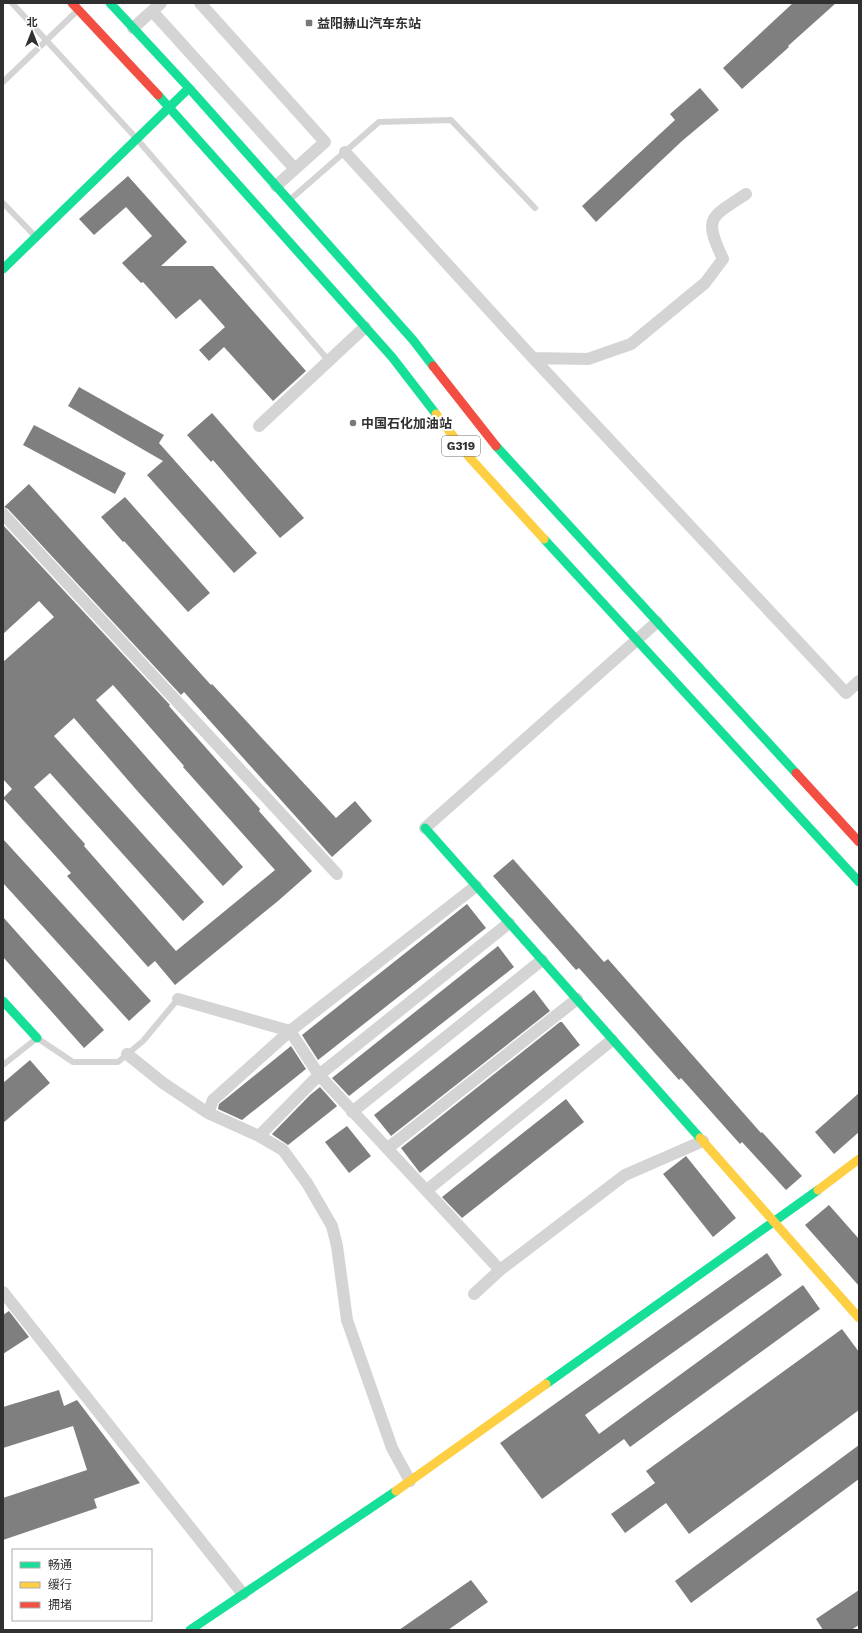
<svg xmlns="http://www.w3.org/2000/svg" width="862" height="1633" font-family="'Work Sans','Noto Sans SC',sans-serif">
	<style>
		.building { fill: #7f7f7f; fill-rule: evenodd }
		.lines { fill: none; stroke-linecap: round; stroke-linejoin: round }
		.lane { stroke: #d4d4d4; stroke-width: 6 }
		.street { stroke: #d4d4d4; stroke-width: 12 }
		.fast { stroke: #16e098; stroke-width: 9 }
		.slow { stroke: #ffcf43; stroke-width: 9 }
		.jam { stroke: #f24e42; stroke-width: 9 }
		.poi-dot { fill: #787878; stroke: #fff; stroke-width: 1.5 }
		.labels { text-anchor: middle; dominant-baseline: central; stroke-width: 4; stroke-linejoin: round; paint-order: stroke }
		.shield { fill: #fff; stroke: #6e6e6e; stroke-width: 1 }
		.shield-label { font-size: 12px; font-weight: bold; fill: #303030 }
		.poi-label { font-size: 13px; font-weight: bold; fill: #303030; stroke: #fff; text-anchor: start }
	</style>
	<rect width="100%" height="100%" fill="#fff"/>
	<path class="building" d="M793 3H836L788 46 789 47 742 89 723 68Z
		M700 88 719 110 682 141 596 222 582 206 675 120 670 114Z
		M128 176 187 242 161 266H213L306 371 273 401 224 347 209 361 199 350 225 327 200 299 176 319 143 282 141 283 122 263 152 236 126 207 94 235 79 219Z
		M79 387 164 435 159 443 257 553 234 573 147 475 163 461 68 406Z
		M212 413 304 518 280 538 213 460 211 462 187 435Z
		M34 425 126 473 115 494 23 445Z
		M29 484 211 685 212 684 336 818 355 801 372 821 332 857 184 692 181 695 8 509 4 507Z
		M125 497 210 593 188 612 124 541 123 542 101 517Z
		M3 525 170 705 169 706 260 809 259 811 312 871 278 901 175 985 155 961 148 967 67 876 71 873 3 798 12 789 3 779V662L54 617 39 601 3 634ZM113 685 184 766 183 767 275 870 176 951 84 846 85 844 34 787 50 773 183 921 204 902 54 736 74 718 140 794 223 886 243 867 96 700Z
		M3 839 151 1001 129 1021 3 883Z
		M513 859 604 962 608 959 761 1133 762 1132 802 1176 786 1190 742 1142 740 1144 681 1078 679 1080 579 968 576 970 493 876Z
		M467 904 486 928 318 1060 302 1035Z
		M3 917 104 1030 84 1048 3 957Z
		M498 946 514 967 349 1096 332 1078Z
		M534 990 550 1011 391 1136 374 1115Z
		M560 1022H562L580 1045 420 1173 401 1148Z
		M291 1046 306 1069 242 1120 218 1109 219 1104 228 1097Z
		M30 1060 50 1083 3 1123V1083Z
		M320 1087 337 1106 336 1107 288 1145 273 1135 272 1134 310 1095Z
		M859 1093V1132L834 1154 815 1132Z
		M566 1099 584 1122 462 1218 442 1197Z
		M347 1126 371 1156 349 1173 325 1142Z
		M686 1156 736 1218 713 1237 663 1174Z
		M829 1205 859 1239V1286L805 1225Z
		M767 1253 782 1275 585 1415 599 1434 803 1285 820 1309 630 1447 624 1439 542 1499 500 1443Z
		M9 1311 29 1337 3 1354V1315Z
		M842 1329 859 1352V1410L689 1534 666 1503 625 1533 611 1514 655 1483 646 1471Z
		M59 1390 64 1406 77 1400 140 1483 94 1499 97 1508 3 1540V1498L87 1470 73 1426 3 1448V1407Z
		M859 1445V1479L691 1603 675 1581Z
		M471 1580 488 1602 448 1630H399Z
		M859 1590V1625L851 1630H823L816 1619Z"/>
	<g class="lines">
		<path class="lane" d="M12 3 136 138 329 361
			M3 82 77 11
			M292 198 379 122 451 120 535 208
			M3 203 35 236
			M3 1065 37 1038 73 1062H118L143 1041 178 999"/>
		<path class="street" d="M200 3 325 142 276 186
			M152 11 295 169
			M133 28 161 3
			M345 152 533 358 846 693 859 681
			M533 358 588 359 631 344 705 283 723 259C703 217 710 218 746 194
			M259 426 365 327
			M3 514 337 874
			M425 828 657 622
			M178 999 290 1031 319 1075 500 1270
			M127 1054 163 1083 208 1113 259 1136 283 1150 307 1183 332 1226 337 1246 347 1320 392 1448 410 1481
			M352 1112 542 960
			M208 1113 213 1100 290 1031 476 886
			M259 1136 319 1075 509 923
			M388 1148 577 999
			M427 1190 612 1040
			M3 1292 243 1594
			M474 1294 500 1270 625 1175 703 1141"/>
		<path class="fast" d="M110 3 189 88 413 340 433 366
			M158 95 392 357 436 414
			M3 269 189 88
			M496 446 796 773
			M544 539 859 882
			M425 828 700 1138
			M3 1001 37 1038
			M546 1384 818 1190
			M190 1630 396 1491"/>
		<path class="slow" d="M436 414 470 458 544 539
			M700 1138 859 1318
			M818 1190 859 1159
			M396 1491 546 1384"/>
		<path class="jam" d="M72 3 158 95
			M433 366 496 446
			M796 773 859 842"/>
	</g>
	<g class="poi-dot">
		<rect x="305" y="19" width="8" height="8" rx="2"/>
		<circle cx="353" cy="423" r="4"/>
	</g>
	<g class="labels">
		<rect class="shield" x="442" y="436" width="38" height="20" rx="3"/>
		<g class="shield-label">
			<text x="461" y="446">G319</text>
		</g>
		<g class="poi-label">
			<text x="317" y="23">益阳赫山汽车东站</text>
			<text x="361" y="423">中国石化加油站</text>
		</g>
	</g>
	<rect width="862" height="1633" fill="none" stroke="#303030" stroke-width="8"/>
	<rect x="12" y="1549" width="140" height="72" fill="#ffffff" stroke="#acacac"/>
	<rect x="20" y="1562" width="20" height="6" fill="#16e098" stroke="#acacac"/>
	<text x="48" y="1569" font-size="12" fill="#303030">畅通</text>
	<rect x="20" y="1582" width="20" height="6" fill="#ffcf43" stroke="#acacac"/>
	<text x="48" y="1589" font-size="12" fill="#303030">缓行</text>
	<rect x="20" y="1602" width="20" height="6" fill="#f24e42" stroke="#acacac"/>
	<text x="48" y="1609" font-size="12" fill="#303030">拥堵</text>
	<g transform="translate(32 32)" stroke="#ffffff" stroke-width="3" paint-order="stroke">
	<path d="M0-3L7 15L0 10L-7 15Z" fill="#303030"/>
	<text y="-6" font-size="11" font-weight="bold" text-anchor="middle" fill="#303030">北</text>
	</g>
</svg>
